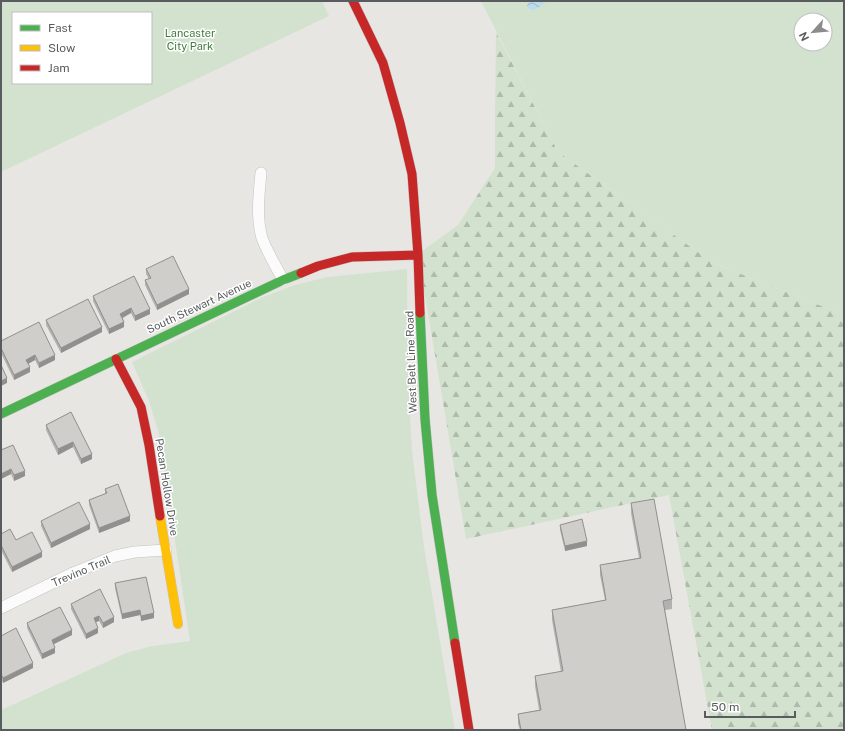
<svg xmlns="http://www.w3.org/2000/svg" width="845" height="731" font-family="'Public Sans',sans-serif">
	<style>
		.green { fill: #d3e2cf; fill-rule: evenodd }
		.forest { fill: url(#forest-firs) }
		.water { fill: url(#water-waves) }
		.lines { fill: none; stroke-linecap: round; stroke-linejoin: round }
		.street-casing { stroke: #c4c3c3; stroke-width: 12 }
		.fast-casing { stroke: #c4c4c4; stroke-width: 10 }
		.slow-casing { stroke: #c4c4c4; stroke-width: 10 }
		.jam-casing { stroke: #c4c4c4; stroke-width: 10 }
		.street { stroke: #fcfbfb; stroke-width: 11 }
		.fast { stroke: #4caf50; stroke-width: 9 }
		.slow { stroke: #ffc107; stroke-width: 9 }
		.jam { stroke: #c62828; stroke-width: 9 }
		.wall { fill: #b2b1af }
		.shaded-wall { fill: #91908e }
		.building { fill: #cfcecb; stroke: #91908e }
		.labels { text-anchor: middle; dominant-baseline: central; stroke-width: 3; stroke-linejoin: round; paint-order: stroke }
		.park-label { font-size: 11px; fill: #3f7a3d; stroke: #fff }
		.street-label { font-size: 11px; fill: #595c5f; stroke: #fff }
	</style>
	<defs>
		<pattern id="forest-firs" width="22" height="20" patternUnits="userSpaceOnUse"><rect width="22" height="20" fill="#d3e2cf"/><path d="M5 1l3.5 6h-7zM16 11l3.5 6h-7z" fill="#aebaab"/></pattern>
		<pattern id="water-waves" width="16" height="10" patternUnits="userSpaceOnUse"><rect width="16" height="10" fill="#badcee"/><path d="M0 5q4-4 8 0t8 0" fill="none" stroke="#9ab6c4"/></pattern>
	</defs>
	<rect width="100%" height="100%" fill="#e8e6e2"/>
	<path class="green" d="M1 1H322L329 16 1 172ZM13 13H151V83H13Z
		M481 1H844V315L713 263 558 152ZM801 20H825V44H801Z
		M407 269 408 379 412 451 424 547 455 730H1V710L126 653 152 646 190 641 159 434 149 401 132 362 263 297 295 285 327 277Z"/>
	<path class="forest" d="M496 32 558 152 713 263 844 315V730H712L669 495 466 539 418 254 458 225 495 168V111Z"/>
	<path class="water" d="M529 1H548L534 10 529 9 527 6Z"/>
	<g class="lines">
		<defs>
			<path id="street" d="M261 173C259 194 256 217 262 238 267 252 276 266 283 280
				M1 608 73 573 115 556 135 552 166 550"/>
			<path id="fast" d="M420 313 425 419 432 495 455 643
				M1 414 283 280 301 273"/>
			<path id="slow" d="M160 516 178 624"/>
			<path id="jam" d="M353 1 383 63 400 123 412 174 418 255 420 313
				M301 273 318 266 352 257 418 255
				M116 359 141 407 149 445 160 516
				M455 643 469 730"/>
		</defs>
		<use href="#street" class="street-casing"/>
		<use href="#fast" class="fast-casing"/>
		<use href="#slow" class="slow-casing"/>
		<use href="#jam" class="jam-casing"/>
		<use href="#street" class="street"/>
		<use href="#fast" class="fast"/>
		<use href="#slow" class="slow"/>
		<use href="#jam" class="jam"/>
	</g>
	<path class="wall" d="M146 269 189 294 157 310 145 285V280L149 279 146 274Z
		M93 296 150 314 135 321 131 313 123 318 124 327 109 334 93 301Z
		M46 320 102 332 61 353 46 325Z
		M1 341 55 360 39 368 35 360 28 364 30 372 14 380 1 353Z
		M71 412 92 459 81 464 73 447 58 455 46 430V425Z
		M1 450 25 476 14 481 11 474 1 479Z
		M105 489 130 521 99 533 89 505V500L105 494Z
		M631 503 672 599V609L665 610 686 730H520L518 724V714L539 710 535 686V676L561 672 552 620V610L605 600 600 575V565L639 558 631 513Z
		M41 521 90 529 51 548 41 526Z
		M560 525 587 546 565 551 560 530Z
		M1 534 16 540 42 557 12 572 1 550Z
		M115 583 154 618 141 621 140 615 122 619 115 588Z
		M71 604 114 622 103 628 99 621 96 622 98 633 86 639 71 609Z
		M27 623 72 635 54 644 55 653 42 659 27 628Z
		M1 636 33 668 3 683 1 679Z"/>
	<path class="shaded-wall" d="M189 289V294L157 310V305Z
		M131 308V313L120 319V314Z
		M150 309V314L135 321V316Z
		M124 322V327L109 334V329Z
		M102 327V332L61 353V348Z
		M35 355V360L26 365V360Z
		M55 355V360L39 368V363Z
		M30 367V372L14 380V375Z
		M7 378V383L1 386V381Z
		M73 442V447L58 455V449Z
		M92 454V459L81 464V459Z
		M11 469V474L1 479V474Z
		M25 471V476L14 481V475Z
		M130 516V521L99 533V528Z
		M90 524V529L51 548V543Z
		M587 541V546L565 551V546Z
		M42 552V557L12 572V567Z
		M140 610V615L122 619V614Z
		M154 613V618L141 621V616Z
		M99 616V621L94 623V618Z
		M114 617V622L103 628V623Z
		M98 628V633L86 639V634Z
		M72 630V635L52 645V640Z
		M55 648V653L42 659V654Z
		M33 663V668L3 683V678Z"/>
	<path class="building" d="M173 256 189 289 157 305 145 280 151 278 146 269Z
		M134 276 150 309 135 316 131 308 120 314 124 322 109 329 93 296Z
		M88 299 102 327 61 348 46 320Z
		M39 322 55 355 39 363 35 355 26 360 30 367 14 375 1 348V341Z
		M1 365 7 378 1 381Z
		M71 412 92 454 81 459 73 442 58 449 46 425Z
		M13 445 25 471 14 475 11 469 1 474V450Z
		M118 484 130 516 99 528 89 500 107 493 105 489Z
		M654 499 672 599 663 601 686 730H521L518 714 541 710 535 676 563 671 552 610 606 600 600 565 641 558 631 503Z
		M79 502 90 524 51 543 41 521Z
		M582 519 587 541 565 546 560 525Z
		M10 529 16 540 32 532 42 552 12 567 1 545V534Z
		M146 577 154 613 141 616 140 610 122 614 115 583Z
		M100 589 114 617 103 623 99 616 94 618 98 628 86 634 71 604Z
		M60 607 72 630 52 640 55 648 42 654 27 623Z
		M16 628 33 663 3 678 1 674V636Z"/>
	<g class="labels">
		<g class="park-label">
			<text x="190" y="33">Lancaster<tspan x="190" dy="13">City Park</tspan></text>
		</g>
		<g class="street-label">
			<text transform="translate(199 306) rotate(-25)">South Stewart Avenue</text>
			<text transform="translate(411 362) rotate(-92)">West Belt Line Road</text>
			<text transform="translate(167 487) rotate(81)">Pecan Hollow Drive</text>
			<text transform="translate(81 571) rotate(-23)">Trevino Trail</text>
		</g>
	</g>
	<rect width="845" height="731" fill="none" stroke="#595c5f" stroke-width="4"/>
	<rect x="12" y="12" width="140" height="72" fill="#ffffff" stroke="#bdbebf"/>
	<rect x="20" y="25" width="20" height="6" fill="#4caf50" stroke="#bdbebf"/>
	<text x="48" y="32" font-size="12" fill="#595c5f">Fast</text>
	<rect x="20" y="45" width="20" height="6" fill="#ffc107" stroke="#bdbebf"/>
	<text x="48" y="52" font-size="12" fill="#595c5f">Slow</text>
	<rect x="20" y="65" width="20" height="6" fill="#c62828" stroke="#bdbebf"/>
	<text x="48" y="72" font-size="12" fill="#595c5f">Jam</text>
	<g transform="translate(813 32) rotate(243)"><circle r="19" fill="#ffffff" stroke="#bdbebf"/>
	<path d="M0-3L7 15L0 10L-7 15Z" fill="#8b8c8d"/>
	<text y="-6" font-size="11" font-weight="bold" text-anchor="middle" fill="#595c5f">N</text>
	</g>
	<path d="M705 711v6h90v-6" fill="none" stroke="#595c5f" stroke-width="2"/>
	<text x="711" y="711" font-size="12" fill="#595c5f" stroke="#ffffff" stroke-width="3" paint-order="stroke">50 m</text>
</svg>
